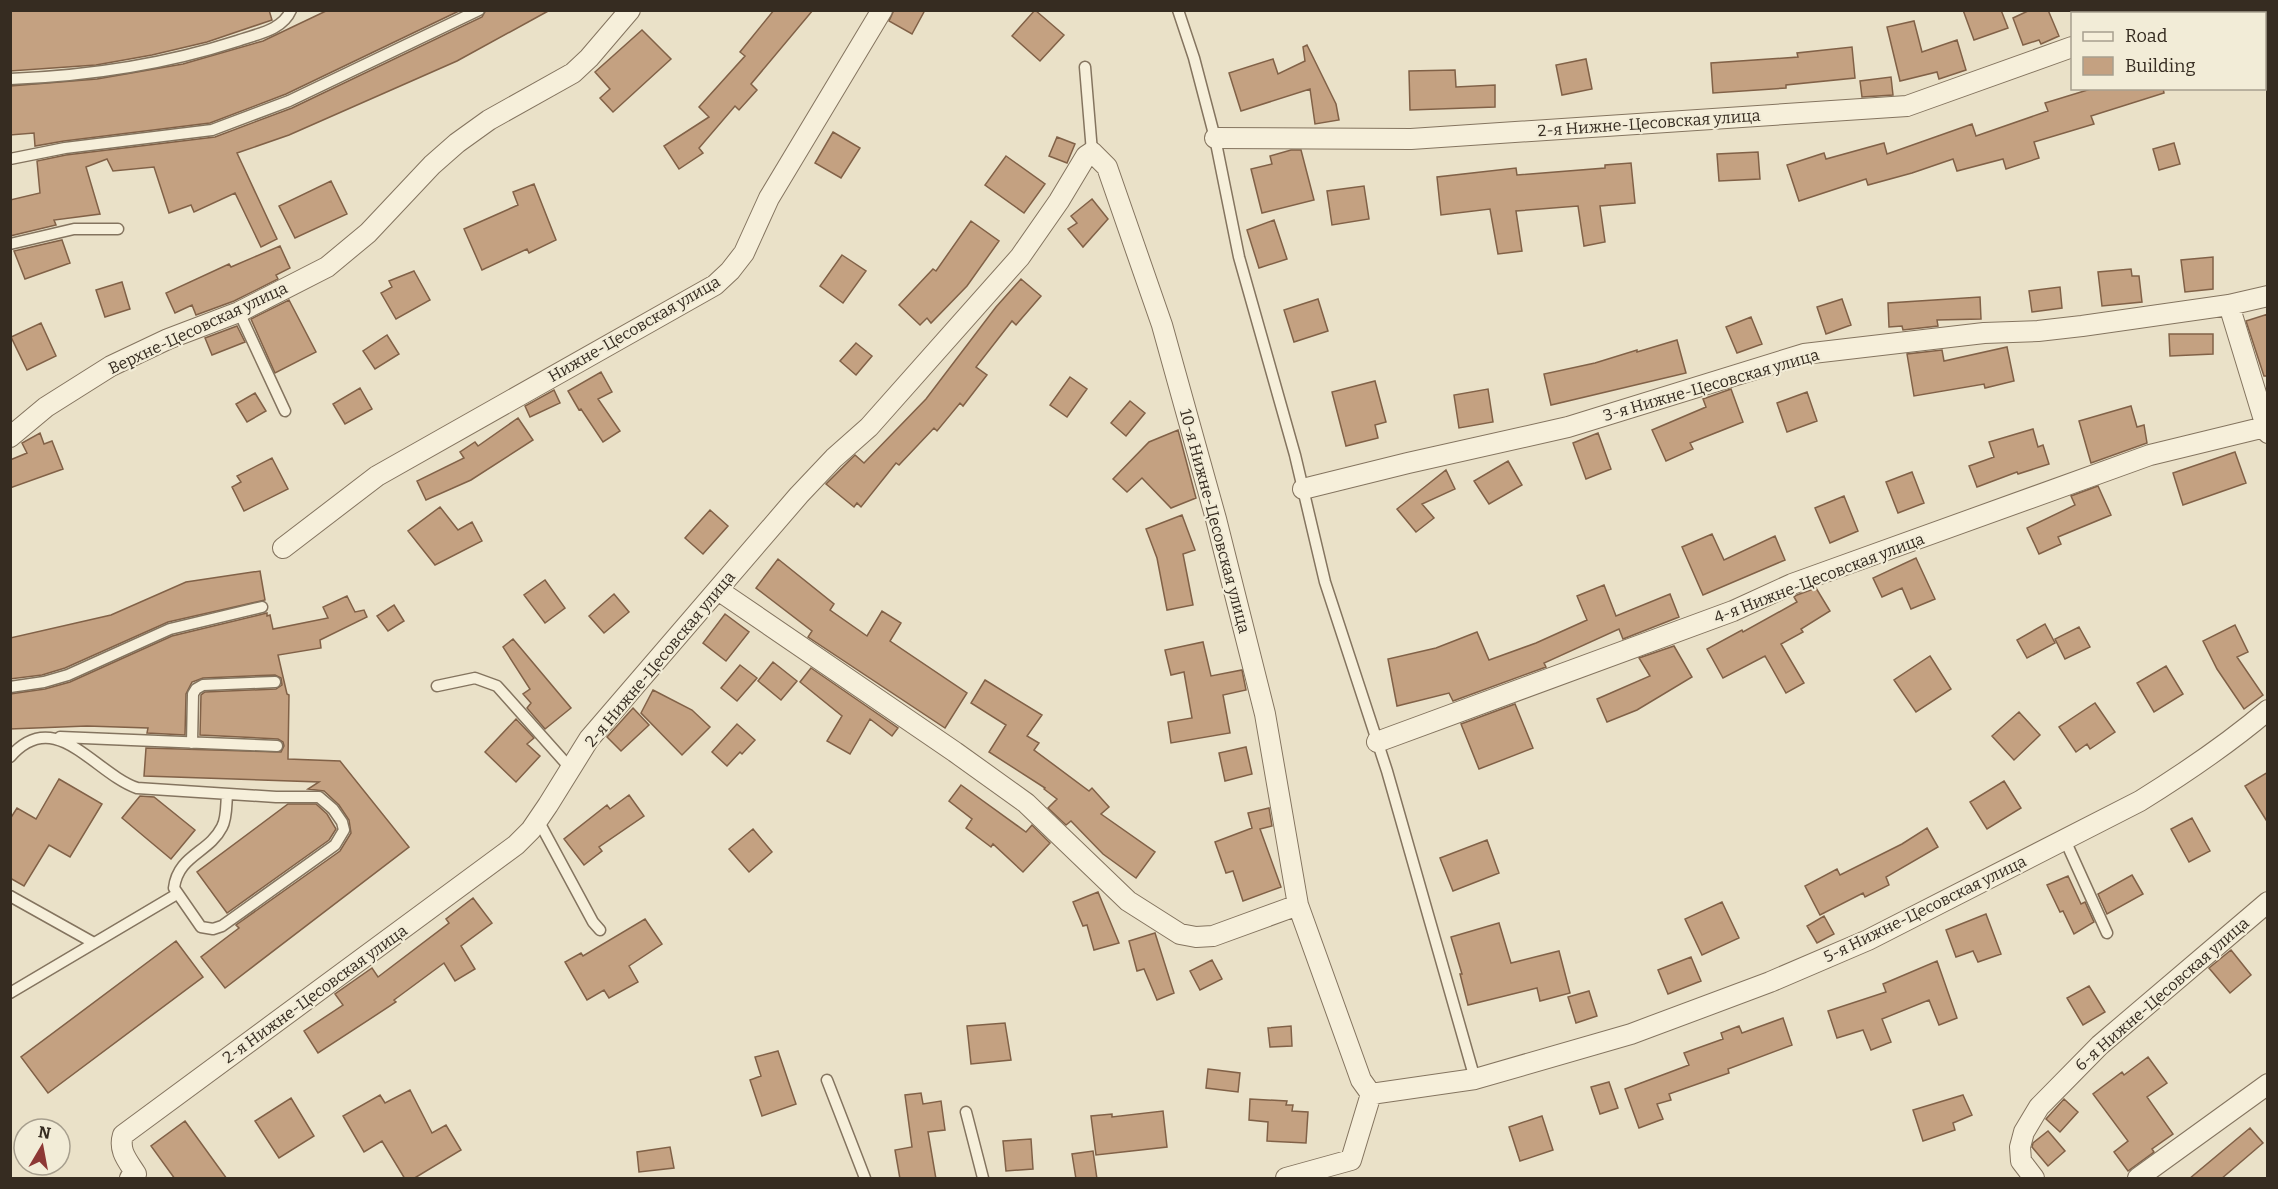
<svg xmlns="http://www.w3.org/2000/svg" width="2278" height="1189" font-family="Bitter,serif">
	<style>
		.building { fill: #c4a181; stroke: #816147; stroke-width: 1.5 }
		.lines { fill: none; stroke-linecap: round; stroke-linejoin: round }
		.service-casing { stroke: #84745f; stroke-width: 13 }
		.minor-casing { stroke: #84745f; stroke-width: 22 }
		.service { stroke: #f6efda; stroke-width: 10 }
		.minor { stroke: #f6efda; stroke-width: 20 }
		.labels { text-anchor: middle; dominant-baseline: central; stroke-width: 4.5; stroke-linejoin: round; paint-order: stroke }
		.street-label { font-size: 16px; fill: #362c21; stroke: #f2ecd7 }
	</style>
	<rect width="100%" height="100%" fill="#eae1c8"/>
	<path class="building" d="M10 10H269L272 20 207 42 152 55 96 65 10 71Z
		M328 10H461L286 94 210 123 64 141 35 146 34 133 10 135V86L97 79 183 64 263 41Z
		M486 10H550L457 61 289 135 237 153 277 239 261 247 235 193 194 212 191 205 169 213 154 167 113 171 107 159 86 167 100 214 54 220 56 225 10 236V200L40 193 37 161 66 155 215 137 292 108 482 17Z
		M774 10H813L751 84 757 90 739 110 735 106 699 148 703 153 679 169 664 146 709 117 699 107 745 56 740 52Z
		M894 10H925L912 34 889 21Z
		M1035 10 1064 35 1040 61 1012 36Z
		M1963 10H2001L2008 28 1974 40Z
		M2030 10H2048L2059 36 2041 44 2039 40 2023 45 2013 18Z
		M1914 21 1922 52 1957 40 1966 70 1939 79 1937 72 1900 81 1887 27Z
		M642 30 671 59 613 112 600 98 610 89 595 72Z
		M1307 45 1336 104 1339 120 1315 124 1310 89 1241 111 1229 73 1273 59 1278 74 1305 61 1303 47Z
		M1852 47 1855 78 1786 85V88L1713 93 1711 63 1798 57 1797 53Z
		M1586 59 1592 89 1562 95 1556 65Z
		M1455 70 1456 87 1495 85V107L1410 110 1409 71Z
		M1891 77 1893 95 1862 97 1860 81Z
		M2094 88H2163L2164 93 2091 116 2094 124 2034 142 2039 158 2006 169 2003 159 1957 171 1953 159 1912 173 1868 185 1866 179 1799 201 1787 165 1824 153 1826 159 1884 143 1887 154 1972 124 1976 136 2048 111 2045 103Z
		M833 132 860 148 841 178 815 163Z
		M1057 137 1075 144 1067 163 1049 156Z
		M2174 143 2180 164 2159 170 2153 149Z
		M1291 150H1301L1314 200 1262 213 1251 169 1272 164 1270 156Z
		M1758 152 1760 179 1719 181 1717 154Z
		M1006 156 1045 184 1024 213 985 185Z
		M1631 163 1635 203 1600 206 1605 242 1584 246 1578 206 1516 211 1522 251 1498 254 1490 209 1441 215 1437 177 1516 168 1517 175 1605 168V165Z
		M331 181 347 214 295 238 279 206Z
		M534 184 556 240 529 253 527 249 482 270 464 229 518 205 513 192Z
		M1364 186 1369 219 1332 225 1327 191Z
		M1092 199 1108 219 1083 247 1068 229 1077 223 1071 216Z
		M1274 220 1287 259 1259 268 1247 230Z
		M971 221 999 241 967 286 931 323 927 318 920 325 899 305 933 269 936 271Z
		M62 240 70 263 25 279 14 251Z
		M280 246 290 268 276 275 278 279 234 301 196 315 192 305 175 313 166 293 229 264 231 267Z
		M842 255 866 271 843 303 820 286Z
		M2213 257V289L2185 292 2181 260Z
		M2131 269 2132 276H2139L2142 302 2102 306 2098 272Z
		M414 271 430 300 396 319 381 293 392 287 389 281Z
		M1021 279 1041 296 1016 325 1012 321 976 367 987 375 963 406 960 403 937 431 934 428 899 465 896 463 861 507 857 503 854 507 826 484 855 455 864 463 926 399 996 307Z
		M122 282 130 309 105 317 96 290Z
		M2060 287 2062 308 2032 312 2029 291Z
		M1980 297 1981 319 1937 320 1938 326 1903 330 1902 326 1889 327 1888 303Z
		M1318 299 1328 331 1294 342 1284 310Z
		M1842 299 1851 325 1826 334 1817 307Z
		M289 300 316 352 275 373 251 319Z
		M2268 314V376H2264L2246 321Z
		M1751 317 1762 344 1737 353 1726 327Z
		M41 323 56 356 27 370 11 337Z
		M237 326 245 342 212 355 205 338Z
		M2169 334H2213V354L2170 356Z
		M387 335 399 354 375 369 363 351Z
		M1677 340 1686 373 1551 405 1544 374 1595 363 1637 350V352Z
		M856 343 872 356 856 375 840 361Z
		M2007 347 2014 381 1985 388 1984 384 1914 396 1907 354 1942 350 1944 361Z
		M601 372 612 392 598 399 620 431 603 442 581 409 579 410 568 391Z
		M1070 377 1087 389 1067 417 1050 405Z
		M1375 381 1386 422 1375 425 1378 438 1346 446 1332 392Z
		M360 388 372 409 345 424 333 404Z
		M1488 389 1493 422 1459 428 1454 395Z
		M1731 389 1743 422 1690 443 1693 449 1666 461 1652 430 1706 407 1703 399Z
		M554 390 560 403 530 417 525 406Z
		M1807 392 1817 421 1787 432 1777 403Z
		M255 393 266 411 247 422 236 404Z
		M1130 401 1145 413 1126 436 1111 423Z
		M2131 406 2137 427 2144 425 2147 443 2091 463 2079 421Z
		M518 418 533 440 471 480 426 500 417 481 464 458 460 452 475 442 478 446Z
		M2033 429 2038 447 2043 445 2049 464 2018 474 2017 472 1977 487 1969 466 1994 457 1989 442Z
		M1178 430 1196 498 1171 508 1142 478 1127 492 1113 479 1149 442Z
		M40 433 44 444 52 441 63 469 10 488V460L27 453 22 443Z
		M1598 433 1611 469 1586 479 1573 443Z
		M2235 452 2246 483 2183 505 2173 473Z
		M272 458 288 489 244 511 232 487 241 482 237 476Z
		M1508 461 1522 485 1489 504 1474 481Z
		M1446 470 1455 489 1422 504 1434 518 1416 532 1397 509Z
		M1912 472 1924 503 1898 513 1886 482Z
		M2098 486 2111 515 2058 537 2061 544 2039 554 2027 528 2075 505 2071 496Z
		M1844 496 1858 531 1830 543 1815 508Z
		M440 507 458 530 472 522 482 541 435 565 408 531Z
		M710 510 728 526 703 554 685 538Z
		M1182 515 1195 550 1183 554 1193 605 1167 610 1157 558 1146 529Z
		M1712 534 1724 560 1775 536 1785 560 1703 595 1682 547Z
		M1916 558 1935 599 1911 609 1902 588 1882 597 1873 578Z
		M778 559 834 604 830 610 867 636 882 611 901 623 890 641 967 693 945 728 808 637 812 631 756 588Z
		M260 571 265 600 168 622 65 668 42 675 10 679V638L111 615 186 582Z
		M545 580 565 608 545 623 524 595Z
		M1604 585 1616 616 1670 594 1679 617 1623 639 1619 629 1544 663 1546 667 1453 701 1449 693 1397 706 1388 659 1436 648 1477 632 1489 660 1536 643 1587 620 1577 596Z
		M1816 588 1830 611 1801 629 1803 632 1781 644 1804 683 1786 693 1765 656 1723 678 1707 649 1742 630 1743 632 1797 602 1794 597 1797 595Z
		M614 594 629 612 604 633 589 616Z
		M347 596 355 612 364 610 367 617 320 640 321 648 278 655 287 694 289 695 288 759 340 761 409 847 225 988 201 957 239 928 236 925 340 851 351 833 349 820 339 805 324 791 308 789 319 782 144 776 146 748 281 752 284 746 283 742 278 739 200 735 201 695 205 692 276 689 282 685 281 678 275 675 203 678 192 682 186 694 185 735 147 733 148 728 87 726 10 729V694L45 689 70 682 172 636 267 613V616L270 615 273 629 328 618 323 607Z
		M394 605 404 621 388 631 377 616Z
		M725 614 749 632 726 661 703 643Z
		M2045 624 2055 643 2027 658 2017 640Z
		M2235 625 2248 652 2237 657 2263 695 2244 709 2217 669 2203 641Z
		M2079 627 2090 647 2065 659 2055 639Z
		M513 639 571 708 545 729 527 708 531 703 523 694 530 689 503 647Z
		M1203 642 1211 676 1242 670 1246 690 1223 695 1230 733 1171 743 1168 722 1192 718 1184 672 1171 675 1165 650Z
		M1674 646 1692 677 1637 710 1607 722 1597 699 1650 676 1639 658Z
		M1930 656 1951 689 1916 712 1894 680Z
		M773 662 797 681 781 700 758 681Z
		M740 665 757 678 737 701 721 688Z
		M2166 666 2183 694 2154 712 2137 683Z
		M811 668 898 728 892 736 870 719 850 754 827 741 842 716 800 682Z
		M985 680 1042 715 1027 736 1039 743 1034 750 1089 791 1092 788 1109 807 1101 814 1155 852 1136 878 1103 854 1071 821 1066 825 1048 808 1057 799 1044 789 1045 788 989 752 1006 725 971 703Z
		M653 690 692 710 710 727 682 755 641 713Z
		M2095 703 2115 732 2090 749 2087 744 2076 752 2059 727Z
		M1515 704 1533 748 1479 769 1461 724Z
		M633 708 649 725 621 751 607 737Z
		M2019 712 2040 735 2014 760 1992 736Z
		M516 719 534 738 527 744 540 756 516 782 485 752Z
		M737 724 755 740 742 754 740 752 727 766 712 752Z
		M1246 747 1252 774 1225 781 1219 753Z
		M2268 772V823L2245 786Z
		M59 779 102 804 70 857 49 845 24 886 10 878V819L17 808 36 819Z
		M2004 781 2021 808 1987 829 1970 802Z
		M961 785 1026 832 1032 825 1050 843 1023 872 993 844 991 847 966 828 972 819 949 801Z
		M629 795 644 816 599 847 602 851 584 865 564 839 607 805 610 809Z
		M140 796 154 797 195 830 171 859 122 818Z
		M288 804H316L327 814 336 829 329 840 227 913 197 872Z
		M1269 808 1272 826 1260 829 1281 887 1243 901 1233 871 1226 873 1215 842 1252 828 1248 813Z
		M2192 818 2210 851 2189 862 2171 829Z
		M1927 828 1938 847 1886 877 1889 885 1865 897 1863 893 1820 915 1805 886 1837 869 1840 875 1902 844Z
		M753 829 772 852 749 872 729 849Z
		M1487 840 1499 873 1453 891 1440 858Z
		M2132 875 2143 894 2107 914 2098 894Z
		M2068 876 2081 904 2085 902 2094 922 2074 934 2063 911 2060 912 2047 885Z
		M1098 892 1119 943 1094 950 1087 925 1083 926 1073 902Z
		M473 898 492 923 461 946 475 969 455 981 444 963 394 1000 396 1002 318 1053 304 1031 343 1005 335 994 372 968 378 977 449 923 446 919Z
		M1722 902 1739 938 1702 955 1685 919Z
		M1986 914 2001 954 1978 962 1973 951 1956 957 1946 930Z
		M1824 916 1834 934 1817 943 1807 926Z
		M645 919 662 944 629 966 638 982 609 998 604 990 587 1000 565 962 581 953 583 956Z
		M1499 923 1511 963 1559 951 1570 993 1540 1001 1537 988 1468 1005 1460 974H1462L1451 937Z
		M1155 933 1174 993 1157 1000 1144 969 1137 971 1129 941Z
		M176 941 203 977 48 1093 21 1057Z
		M2231 950 2251 975 2230 993 2209 968Z
		M1691 957 1701 981 1668 994 1658 970Z
		M1212 960 1222 979 1200 990 1190 971Z
		M1937 961 1957 1018 1939 1025 1929 1000 1882 1019 1891 1042 1871 1050 1863 1030 1837 1038 1828 1011 1886 992 1883 984Z
		M2089 986 2105 1012 2083 1025 2067 998Z
		M1589 991 1597 1016 1576 1023 1568 997Z
		M1783 1018 1792 1045 1728 1069 1729 1073 1669 1094 1671 1100 1657 1104 1663 1119 1639 1128 1625 1089 1689 1065 1684 1053 1723 1039 1721 1033 1739 1026 1742 1033Z
		M1005 1023 1011 1060 971 1064 967 1026Z
		M1291 1026 1292 1046 1270 1047 1268 1028Z
		M778 1051 796 1104 762 1116 750 1080 761 1076 755 1057Z
		M2148 1057 2167 1083 2147 1097 2173 1134 2152 1149 2154 1152 2128 1171 2114 1152 2128 1141 2093 1094 2122 1072 2124 1075Z
		M1208 1069 1240 1073 1238 1092 1206 1088Z
		M1609 1082 1618 1108 1600 1114 1591 1087Z
		M410 1090 432 1133 446 1125 461 1150 413 1179H405L382 1141 364 1152 343 1116 380 1095 385 1103Z
		M921 1093 923 1104 941 1101 945 1130 928 1132 936 1179H900L895 1150 912 1147 905 1095Z
		M1963 1095 1972 1115 1953 1123 1955 1130 1923 1141 1913 1110Z
		M291 1098 314 1136 279 1158 255 1121Z
		M1250 1099 1287 1101 1286 1105H1293L1292 1111 1308 1112 1306 1143 1267 1141 1268 1122 1249 1120Z
		M2064 1099 2078 1112 2060 1132 2046 1119Z
		M1163 1111 1167 1147 1096 1155 1091 1116 1112 1114V1117Z
		M1542 1116 1553 1150 1520 1161 1509 1127Z
		M185 1121 227 1179H175L151 1146Z
		M2250 1128 2263 1143 2221 1179H2189Z
		M2048 1131 2065 1151 2048 1166 2032 1147 2033 1143Z
		M1031 1139 1033 1169 1006 1171 1003 1141Z
		M670 1147 674 1168 639 1172 637 1152Z
		M1093 1151 1097 1179H1076L1072 1154Z"/>
	<g class="lines">
		<defs>
			<path id="service" d="M1178 10 1194 58 1215 138 1239 257 1295 455 1325 582 1387 771 1475 1079
				M1085 67 1092 152
				M10 79C88 76 163 65 237 41 256 34 282 31 291 10
				M10 159 65 148 212 130 289 101 479 10
				M10 244 74 229H118
				M239 312 285 411
				M437 686 475 678 497 686 571 769
				M10 687 44 682 68 675 170 629 262 607
				M60 737 277 746
				M192 743 193 694 196 689 203 685 275 682
				M10 757C55 705 94 773 137 788L276 797H319L333 809 342 822 344 830 335 845 222 926 213 929 201 927 174 888C178 855 209 853 222 827 227 818 226 805 227 794
				M538 820 593 922 600 930
				M2065 840 2107 933
				M10 896 94 943
				M10 993 177 894
				M827 1080 865 1178
				M966 1112 983 1178"/>
			<path id="minor" d="M2166 14 2175 10
				M1215 138 1411 139 1907 106 2072 47
				M2229 305 2268 433
				M10 437 46 407 111 366 168 339 239 312 327 267 368 233 432 165 457 143 489 120 573 73 589 58 630 10
				M1303 489 1408 463 1568 427 1804 354 1984 333 2038 331 2082 326 2229 305 2268 296
				M283 548 377 476 715 285 730 271 744 253 769 198 882 10
				M718 590 955 752 1026 803 1128 901 1180 934 1196 937 1213 936 1298 905
				M1377 742 1733 611 1792 584 2150 455 2265 427
				M1371 1094 1475 1079 1631 1034 1770 982 1868 940 2140 801C2185 773 2228 744 2268 710
				M130 1178 136 1174C128 1161 118 1151 123 1135L516 845 531 830 548 805 589 739 799 495 834 458 869 427 1020 257 1059 201 1086 156 1092 152 1107 167 1162 325 1216 519 1265 714 1298 905 1361 1080 1371 1094
				M1286 1178 1351 1160 1371 1094
				M2034 1178 2021 1161 2020 1147 2024 1132 2039 1107 2100 1045 2268 902
				M2138 1178 2268 1084"/>
		</defs>
		<use href="#service" class="service-casing"/>
		<use href="#minor" class="minor-casing"/>
		<use href="#service" class="service"/>
		<use href="#minor" class="minor"/>
	</g>
	<g class="labels">
		<g class="street-label">
			<text transform="translate(1649 123) rotate(-4)">2-я Нижне-Цесовская улица</text>
			<text transform="translate(198 328) rotate(-25)">Верхне-Цесовская улица</text>
			<text transform="translate(634 329) rotate(-30)">Нижне-Цесовская улица</text>
			<text transform="translate(1711 385) rotate(-16)">3-я Нижне-Цесовская улица</text>
			<text transform="translate(1215 521) rotate(75)">10-я Нижне-Цесовская улица</text>
			<text transform="translate(1819 578) rotate(-21)">4-я Нижне-Цесовская улица</text>
			<text transform="translate(660 659) rotate(-50)">2-я Нижне-Цесовская улица</text>
			<text transform="translate(1925 909) rotate(-26)">5-я Нижне-Цесовская улица</text>
			<text transform="translate(315 994) rotate(-36)">2-я Нижне-Цесовская улица</text>
			<text transform="translate(2162 994) rotate(-41)">6-я Нижне-Цесовская улица</text>
		</g>
	</g>
	<rect width="2278" height="1189" fill="none" stroke="#362c21" stroke-width="24"/>
	<rect x="2071" y="12" width="195" height="78" fill="#f2ecd7" stroke="#a79f8e" stroke-width="1.5"/>
	<rect x="2083" y="32" width="30" height="9" fill="#f6efda" stroke="#a79f8e" stroke-width="1.5"/>
	<text x="2125" y="42" font-size="18" fill="#362c21">Road</text>
	<rect x="2083" y="57" width="30" height="18" fill="#c4a181" stroke="#a79f8e" stroke-width="1.5"/>
	<text x="2125" y="72" font-size="18" fill="#362c21">Building</text>
	<g transform="translate(42 1147) rotate(10)"><circle r="28" fill="#f2ecd7" stroke="#a79f8e" stroke-width="1.5"/>
	<path d="M0-4.5L10 22L0 15L-10 22Z" fill="#8d3835"/>
	<text y="-9" font-size="16" font-weight="bold" text-anchor="middle" fill="#362c21">N</text>
	</g>
</svg>
